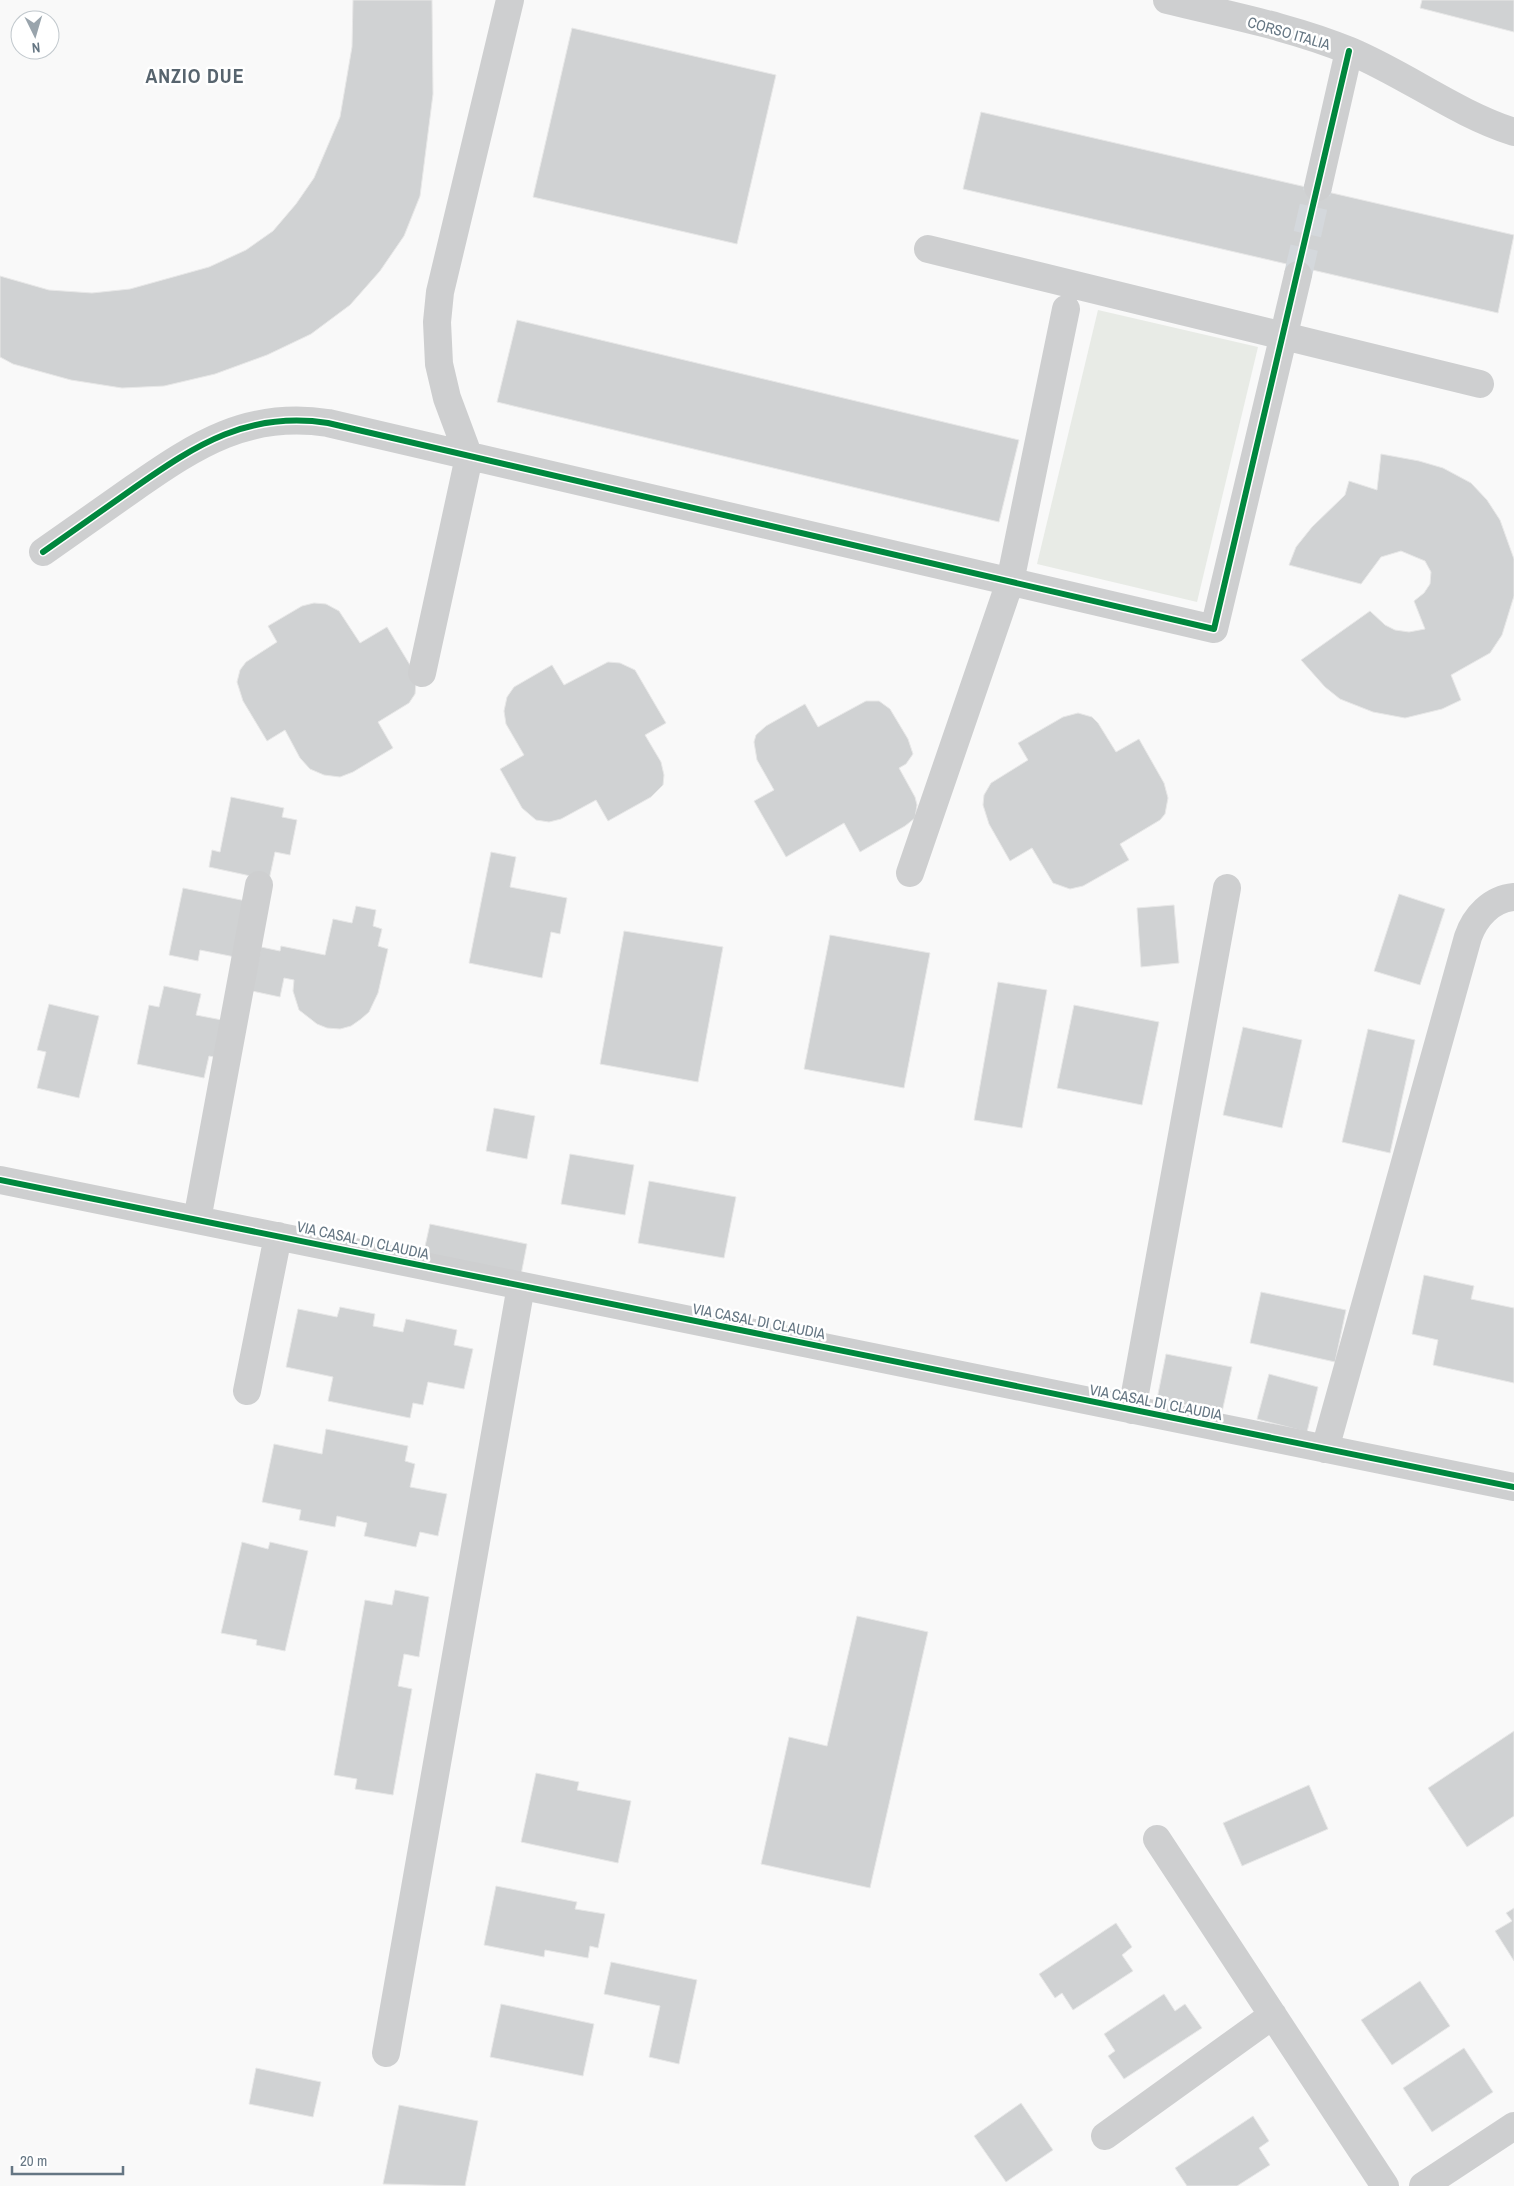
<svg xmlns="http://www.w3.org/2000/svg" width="1514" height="2186" font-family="'Archivo Narrow',sans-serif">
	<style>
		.green { fill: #e8ebe6 }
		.building { fill: #d0d2d3; stroke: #e8e8e8 }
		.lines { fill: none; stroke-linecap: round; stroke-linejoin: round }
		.minor-tunnel { stroke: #d4d8dc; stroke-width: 28; stroke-dasharray: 28 14; stroke-linecap: butt }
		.minor { stroke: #cecfd0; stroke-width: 28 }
		.cycleway-casing { stroke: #fff; stroke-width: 9 }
		.cycleway { stroke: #00873e; stroke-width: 6 }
		.labels { text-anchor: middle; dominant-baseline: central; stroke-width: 5; stroke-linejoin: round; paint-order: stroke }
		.street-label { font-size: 15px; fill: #657683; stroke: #fff }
		.district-label { font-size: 20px; font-weight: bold; letter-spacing: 1px; fill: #57646e; stroke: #fff }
	</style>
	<rect width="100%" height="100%" fill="#f9f9f9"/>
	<path class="green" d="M1098 310 1258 347 1197 602 1037 564Z"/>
	<path class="building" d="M353 0H432L433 94 420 196 404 236 380 271 350 305 311 334 267 355 215 374 164 386 122 388 71 380 13 364 0 357V276L49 290 92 293 130 289 209 267 246 250 273 231 296 204 314 178 340 117 352 47Z
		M1422 0H1514V32L1420 8Z
		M572 28 776 75 737 244 533 197Z
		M981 112 1514 235 1498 313 963 189Z
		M517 320 1019 440 999 522 497 402Z
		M1381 454 1419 461 1443 468 1471 483 1487 500 1500 520 1514 559V596L1502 635 1490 653 1451 675 1461 700 1442 709 1405 718 1373 712 1340 699 1325 687 1301 660 1370 611 1385 625 1395 630 1409 632 1425 629 1414 601 1424 593 1430 584 1431 572 1425 561 1401 551 1381 557 1361 584 1289 565 1296 547 1312 527 1345 495 1349 481 1377 490Z
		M314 603 326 604 339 611 360 643 387 627 410 665 416 683 415 694 409 703 378 722 393 748 353 772 340 777 324 775 310 769 300 758 285 730 267 741 243 701 237 682 240 670 246 662 277 642 268 626 302 606Z
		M608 662 620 663 635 670 666 723 645 735 661 762 664 775 663 785 651 797 608 821 596 800 561 819 549 822 536 820 522 808 500 769 524 755 506 724 504 711 507 697 514 687 552 665 564 685Z
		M866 701H879L890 709 908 739 913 754 906 764 899 768 915 797 917 805 915 818 905 826 860 852 844 823 786 857 754 801 774 790 757 760 754 742 756 735 766 726 805 704 818 727Z
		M1078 713 1092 717 1098 723 1116 752 1139 739 1164 783 1168 798 1165 814 1160 820 1120 844 1129 860 1083 886 1070 889 1053 883 1032 848 1010 861 989 824 983 805 984 795 991 783 1028 760 1018 743 1063 717Z
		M231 797 284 808 282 817 297 820 290 855 275 852 269 880 209 867 212 850 220 852Z
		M491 852 516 857 510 887 567 898 560 934 551 932 542 978 469 963Z
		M183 888 246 901 235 957 200 950 198 961 169 955Z
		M1399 894 1445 909 1420 985 1374 971Z
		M1174 905 1179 963 1141 967 1137 908Z
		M356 906 376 910 373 926 382 929 378 946 388 949 378 993 369 1012 361 1019 351 1026 340 1029 327 1028 317 1024 299 1010 293 991 294 980 284 978 280 997 252 991 261 947 280 951 281 946 325 955 333 919 352 923Z
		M624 931 723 947 698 1082 600 1064Z
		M830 935 930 953 904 1088 804 1069Z
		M998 982 1047 990 1022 1128 974 1120Z
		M164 986 201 994 196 1015 222 1020 214 1057 209 1056 204 1078 137 1064 149 1005 159 1007Z
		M49 1004 99 1016 79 1098 37 1088 46 1052 37 1050Z
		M1074 1005 1159 1022 1142 1105 1057 1088Z
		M1243 1027 1302 1040 1282 1128 1223 1115Z
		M1368 1029 1415 1040 1390 1153 1342 1142Z
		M494 1108 535 1116 527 1159 486 1151Z
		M570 1154 634 1165 625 1215 561 1204Z
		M649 1181 736 1197 724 1258 638 1243Z
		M430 1224 527 1244 520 1280 422 1260Z
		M1424 1275 1474 1286 1471 1299 1514 1308V1383L1433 1365 1438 1340 1412 1334Z
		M1261 1292 1346 1310 1335 1362 1250 1343Z
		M340 1307 375 1314 373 1326 403 1332 406 1319 457 1330 454 1345 473 1349 464 1389 428 1382 423 1405 413 1403 410 1418 328 1401 333 1377 286 1367 298 1309 337 1317Z
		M1166 1354 1232 1367 1222 1412 1157 1399Z
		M1269 1374 1318 1387 1307 1432 1257 1419Z
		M326 1429 408 1446 405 1461 415 1464 410 1487 447 1494 438 1536 420 1532 416 1547 364 1536 367 1523 337 1516 335 1527 299 1520 301 1510 262 1502 274 1444 322 1454Z
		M242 1542 268 1549 270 1542 308 1551 285 1651 256 1645 257 1640 221 1633Z
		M395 1590 429 1597 419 1657 404 1654 398 1686 412 1689 393 1795 355 1789 357 1779 334 1775 365 1600 392 1605Z
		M857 1616 928 1632 870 1888 761 1864 789 1737 827 1746Z
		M1514 1731V1816L1467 1847 1428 1788Z
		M536 1773 579 1782 577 1790 631 1801 618 1863 521 1842Z
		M1309 1785 1328 1829 1242 1866 1223 1823Z
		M496 1886 577 1902 575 1909 605 1914 598 1948 590 1946 588 1958 545 1950 544 1957 484 1945Z
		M1514 1908V1961L1495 1931 1512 1921 1506 1913Z
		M1116 1923 1132 1947 1122 1955 1133 1971 1073 2010 1062 1993 1055 1998 1039 1974Z
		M611 1962 697 1980 679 2064 649 2057 660 2006 604 1994Z
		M1420 1981 1450 2026 1392 2065 1361 2020Z
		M1164 1994 1175 2011 1185 2004 1202 2028 1124 2079 1108 2056 1115 2051 1104 2034Z
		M501 2004 594 2024 583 2076 490 2057Z
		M1464 2048 1493 2092 1432 2132 1403 2088Z
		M256 2068 321 2082 313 2117 249 2104Z
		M1021 2103 1053 2150 1006 2182 974 2136Z
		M399 2105 478 2121 465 2186 383 2184Z
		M1253 2116 1269 2141 1259 2148 1270 2165 1237 2186H1187L1175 2168Z"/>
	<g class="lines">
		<path class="minor-tunnel" d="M1298 275 1318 187"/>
		<path class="minor" d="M1167 0C1228 15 1292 27 1350 51 1407 75 1455 113 1514 132
			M1318 187 1349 51
			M928 249 1480 384
			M43 552C74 530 104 509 134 488 197 444 248 411 328 423L1214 629 1298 275
			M422 673 469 457 447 398 439 364 437 322 440 292 510 0
			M910 873 1010 582 1066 309
			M0 1180 1514 1487
			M197 1220 259 885
			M247 1391 278 1236
			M1132 1410 1227 888
			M1325 1449 1468 937C1475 917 1491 899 1514 897
			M1157 1839 1385 2186
			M386 2053 521 1286
			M1105 2136 1273 2015
			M1423 2186 1514 2126"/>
		<defs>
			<path id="cycleway" d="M43 552C74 530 104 509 134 488 197 444 248 411 328 423L1214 629 1349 51
				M0 1180 1514 1487"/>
		</defs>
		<use href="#cycleway" class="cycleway-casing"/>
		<use href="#cycleway" class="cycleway"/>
	</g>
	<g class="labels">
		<g class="street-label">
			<text transform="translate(1289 33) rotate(16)">CORSO ITALIA</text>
			<text transform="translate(363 1240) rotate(12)">VIA CASAL DI CLAUDIA</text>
			<text transform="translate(759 1321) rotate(11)">VIA CASAL DI CLAUDIA</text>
			<text transform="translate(1156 1402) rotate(11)">VIA CASAL DI CLAUDIA</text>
		</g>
		<g class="district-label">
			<text x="195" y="75">ANZIO DUE</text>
		</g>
	</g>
	<g transform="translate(35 35) rotate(175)"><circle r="24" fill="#ffffff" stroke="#c1c8cd"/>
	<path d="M0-4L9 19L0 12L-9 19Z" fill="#99a4ac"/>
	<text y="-8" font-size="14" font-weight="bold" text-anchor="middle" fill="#657683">N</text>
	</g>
	<path d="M12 2166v8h111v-8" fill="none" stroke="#657683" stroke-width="2.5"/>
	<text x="20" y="2166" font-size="15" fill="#657683" stroke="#ffffff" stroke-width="4" paint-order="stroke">20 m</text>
</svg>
